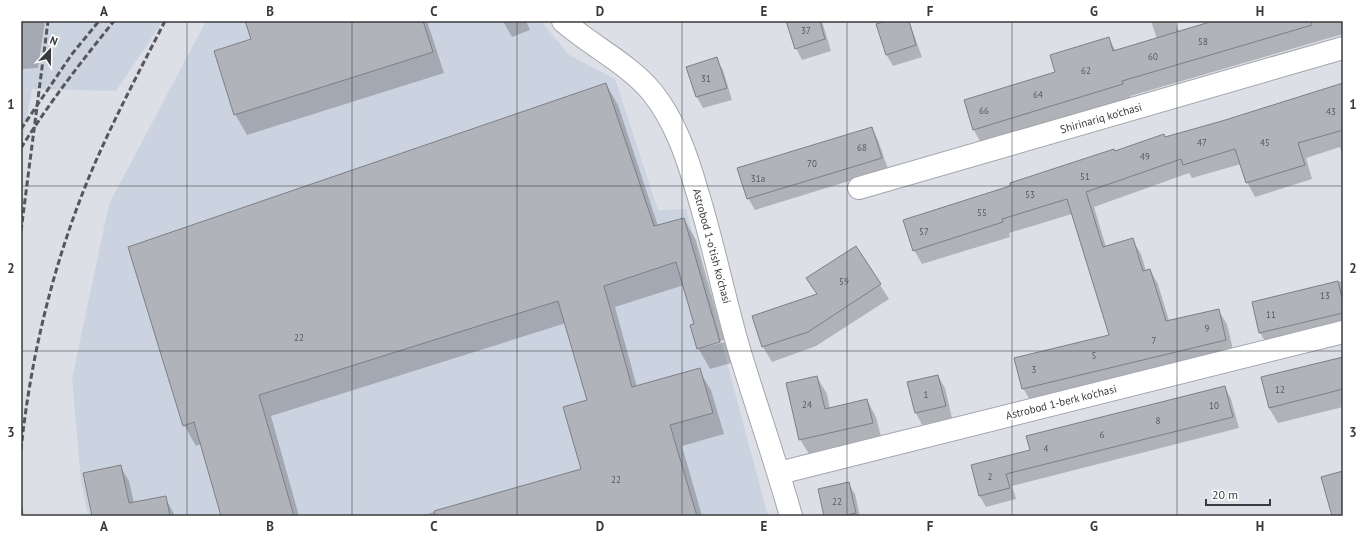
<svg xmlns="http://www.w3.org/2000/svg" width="1364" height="537" font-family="'PT Sans',sans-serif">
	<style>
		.built { fill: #ccd3e0 }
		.shadow { fill: #0003; fill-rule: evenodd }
		.building { fill: #b0b3ba; stroke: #7d7f85 }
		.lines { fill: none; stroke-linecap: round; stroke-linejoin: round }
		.minor-casing { stroke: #a3a6ac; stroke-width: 24 }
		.minor { stroke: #fff; stroke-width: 22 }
		.rail { stroke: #56575b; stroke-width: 3; stroke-dasharray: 6 3; stroke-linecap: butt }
		.grid { fill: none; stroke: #393a3d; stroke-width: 1; stroke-opacity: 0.55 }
		.labels { text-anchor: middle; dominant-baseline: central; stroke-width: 3; stroke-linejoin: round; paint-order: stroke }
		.number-label { font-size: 9px; fill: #57585c }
		.street-label { font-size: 11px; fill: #393a3d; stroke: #fff }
		.neatline { fill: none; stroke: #393a3d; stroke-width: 1.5 }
		.grid-label { font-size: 13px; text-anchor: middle; font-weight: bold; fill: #393a3d }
	</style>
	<rect width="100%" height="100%" fill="#dcdfe6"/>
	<path class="built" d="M21 21H163L116 91 32 89 21 151Z
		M206 21H541L569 55 615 79 658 210 686 209 768 516H88L81 481 72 379 109 204Z"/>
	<path class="shadow" d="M21 21H45L38 68 21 69Z
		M246 21H427L444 73 247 135 235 114 252 40Z
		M503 21H526L530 30 512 37Z
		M787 21H822L831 51 802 60 796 48Z
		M889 21H909L922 57 893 66 886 54Z
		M1151 21H1175L1179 32 1217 21H1343V34L1130 96 1131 100 982 145 974 130 965 100 1056 73 1109 39 1116 51 1157 39Z
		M716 59 723 70 732 100 703 108 697 97 688 68Z
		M606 84 618 105 658 226 684 219 696 240 731 363 710 369 698 348 695 325 684 285 615 307 637 387 699 370 711 390 724 434 682 446 702 516H420L583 470 588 401 566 323 271 416 299 516H222L201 444 196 446 184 425ZM724 340 725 342 702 348V346Z
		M1343 87V159L1340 147 1306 158 1312 179 1255 197 1247 182 1241 164 1192 178 1189 173 1094 207 1106 247 1132 239 1141 254 1146 271 1150 270 1158 284 1169 321 1218 310 1227 324 1234 354 1031 402 1023 388 1110 335 1072 214 1009 233 1010 237 922 264 914 250 1115 152Z
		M872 128 878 140 888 169 755 210 748 198Z
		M856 247 889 299 816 346 772 362 763 347 753 317 817 295 808 278Z
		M1343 281V326L1267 344 1260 333 1253 303Z
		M1343 358V407L1278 423 1269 408Z
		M938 376 945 388 952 418 922 425 916 413 908 383Z
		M817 377 827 394 830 409 867 400 876 417 882 440 810 456 800 439Z
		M1225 387 1231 399 1239 428 1012 486 1016 499 986 507 979 495 1031 451Z
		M120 466 129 481 134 503 165 497 175 516H93Z
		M848 483 855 494 860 516H825Z"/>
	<path class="building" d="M245 21H423L433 52 234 115 214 51 251 39Z
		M786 21H820L825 39 795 49Z
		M886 21H909L916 45 886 55 876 24Z
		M1213 21H1311L1312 25 1122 81 1123 84 973 130 964 100 1055 72 1050 55 1109 37 1113 51Z
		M717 57 727 88 696 97 686 67Z
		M606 83 654 226 684 218 720 342 697 349 690 325 694 324 676 262 604 286 632 387 700 368 713 413 670 425 697 516H435L434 511 581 469 563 407 587 400 558 301 259 395 294 516H221L194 422 183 426 128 247Z
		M1343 83V130L1298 143 1305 165 1246 183 1235 149 1183 165 1181 159 1086 192 1103 247 1133 238 1143 271 1150 269 1166 321 1219 309 1226 340 1022 389 1014 358 1109 335 1067 199 1002 219 1003 222 913 251 903 220 1010 186V183L1114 149 1115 151 1164 134 1165 137 1222 121Z
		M872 127 882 158 747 199 737 168Z
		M856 246 881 284 808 332 762 347 752 316 817 294 806 278Z
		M1338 281 1343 302V313L1259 333 1252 302Z
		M1343 357V389L1269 408 1261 377Z
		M938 375 946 406 915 413 907 382Z
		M817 376 825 409 867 399 873 423 799 440 786 383Z
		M1225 386 1233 417 1006 474 1010 488 979 496 971 465 1030 450 1026 436Z
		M121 465 129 503 166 496 170 516H92L83 473Z
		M1343 471V516H1332L1321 477Z
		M849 482 856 513 842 516H824L818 489Z"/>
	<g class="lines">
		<defs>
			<path id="minor" d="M563 21C590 45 629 64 652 92 675 121 687 156 697 191 713 242 723 294 738 346 755 403 775 459 791 516
				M859 188 1343 48
				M779 473 1343 332"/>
		</defs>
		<use href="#minor" class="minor-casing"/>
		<use href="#minor" class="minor"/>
		<path class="rail" d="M21 129 72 54 99 21
			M21 148C49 103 81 62 114 21
			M21 231 48 21
			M21 450C31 352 56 253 95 163 116 115 141 68 165 21
			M21 508 22 516"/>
	</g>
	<path class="grid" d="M187 21V516M352 21V516M517 21V516M682 21V516M847 21V516M1012 21V516M1177 21V516M21 186H1343M21 351H1343"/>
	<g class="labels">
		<g class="number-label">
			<text x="806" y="30">37</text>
			<text x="1203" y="41">58</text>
			<text x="1153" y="56">60</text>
			<text x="1086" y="70">62</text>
			<text x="706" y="78">31</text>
			<text x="1038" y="94">64</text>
			<text x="984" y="110">66</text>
			<text x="1331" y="111">43</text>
			<text x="1202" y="142">47</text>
			<text x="1265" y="142">45</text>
			<text x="862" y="147">68</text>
			<text x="1145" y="156">49</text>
			<text x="812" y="163">70</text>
			<text x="1085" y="176">51</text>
			<text x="758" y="178">31a</text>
			<text x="1030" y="194">53</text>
			<text x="982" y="212">55</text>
			<text x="924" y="231">57</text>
			<text x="844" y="281">59</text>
			<text x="1325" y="295">13</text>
			<text x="1271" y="314">11</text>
			<text x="1207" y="328">9</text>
			<text x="299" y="337">22</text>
			<text x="1154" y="340">7</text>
			<text x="1094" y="355">5</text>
			<text x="1034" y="369">3</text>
			<text x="1280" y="389">12</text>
			<text x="926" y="394">1</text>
			<text x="807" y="404">24</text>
			<text x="1214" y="405">10</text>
			<text x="1158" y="420">8</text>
			<text x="1102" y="434">6</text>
			<text x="1046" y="448">4</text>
			<text x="990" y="476">2</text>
			<text x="616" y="479">22</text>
			<text x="837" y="501">22</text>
		</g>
		<g class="street-label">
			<text transform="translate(1101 118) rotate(-16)">Shirinariq ko'chasi</text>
			<text transform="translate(712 246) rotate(75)">Astrobod 1-o'tish ko'chasi</text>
			<text transform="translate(1061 402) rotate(-14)">Astrobod 1-berk ko'chasi</text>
		</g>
	</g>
	<rect width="1364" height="537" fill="none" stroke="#ffffff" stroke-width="44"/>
	<g transform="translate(50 50) rotate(22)" stroke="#ffffff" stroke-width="3" paint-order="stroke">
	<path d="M0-3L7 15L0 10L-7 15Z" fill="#393a3d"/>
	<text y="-6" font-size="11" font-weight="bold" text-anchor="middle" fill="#393a3d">N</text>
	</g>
	<path d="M1206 499v6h64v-6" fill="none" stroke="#393a3d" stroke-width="2"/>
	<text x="1212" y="499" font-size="12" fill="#393a3d" stroke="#ffffff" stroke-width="3" paint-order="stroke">20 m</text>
	<rect x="22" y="22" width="1320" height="493" class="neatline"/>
	<g class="grid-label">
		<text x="104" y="16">A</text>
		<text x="270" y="16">B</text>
		<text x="434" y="16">C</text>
		<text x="600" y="16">D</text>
		<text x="764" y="16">E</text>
		<text x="930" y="16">F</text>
		<text x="1094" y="16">G</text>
		<text x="1260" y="16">H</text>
		<text x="11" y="109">1</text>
		<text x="1353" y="109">1</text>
		<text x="11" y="273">2</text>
		<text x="1353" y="273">2</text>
		<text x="11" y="437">3</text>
		<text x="1353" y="437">3</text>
		<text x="104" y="531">A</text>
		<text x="270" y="531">B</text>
		<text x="434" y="531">C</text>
		<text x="600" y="531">D</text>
		<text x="764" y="531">E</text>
		<text x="930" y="531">F</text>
		<text x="1094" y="531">G</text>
		<text x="1260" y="531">H</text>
	</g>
</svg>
